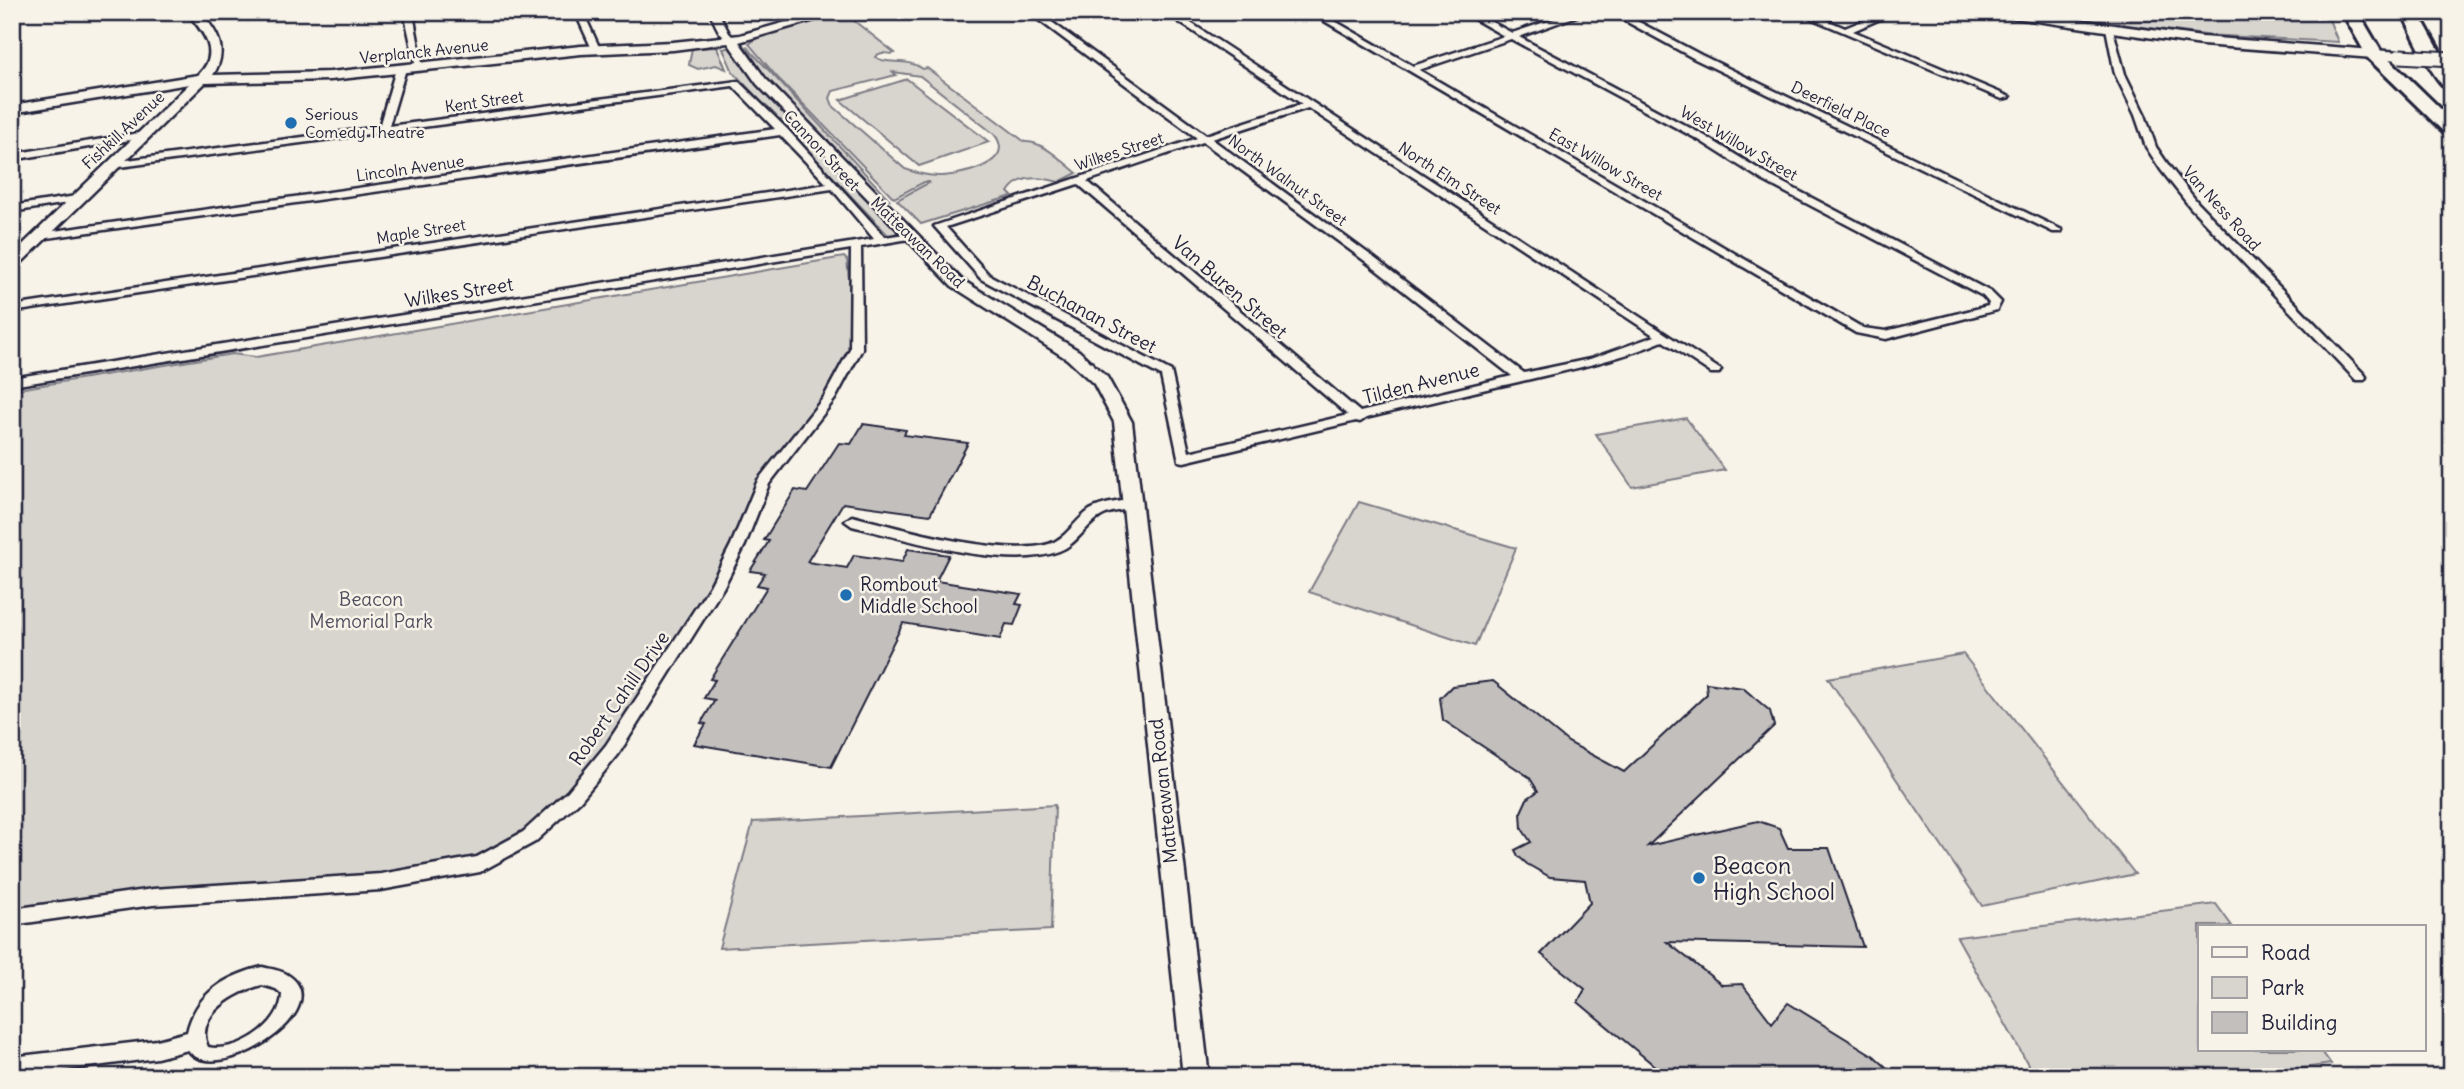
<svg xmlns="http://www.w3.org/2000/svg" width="2464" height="1089" font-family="Delius,sans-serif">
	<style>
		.green { fill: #d8d5cf; stroke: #7d7c85; stroke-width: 2; fill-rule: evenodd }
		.building { fill: #c2bfbd; stroke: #22223b; stroke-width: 2 }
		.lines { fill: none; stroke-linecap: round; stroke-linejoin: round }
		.street-casing { stroke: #22223b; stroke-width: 5 }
		.secondary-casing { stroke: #22223b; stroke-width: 5 }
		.highway-casing { stroke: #22223b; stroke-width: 6 }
		.street { fill: #f7f3e8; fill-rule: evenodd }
		.secondary { fill: #f7f3e8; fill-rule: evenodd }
		.highway { fill: #f7f3e8; fill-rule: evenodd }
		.secondary-bridge-casing { stroke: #22223b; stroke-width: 17; stroke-linecap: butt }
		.secondary-bridge { stroke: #f7f3e8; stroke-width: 13 }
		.poi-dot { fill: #1f6fb2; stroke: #f7f3e8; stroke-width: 2.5 }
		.labels { text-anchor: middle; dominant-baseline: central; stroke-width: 5; stroke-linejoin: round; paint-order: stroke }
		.far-street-label { font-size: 16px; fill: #22223b; stroke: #f7f3e8 }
		.far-poi-label { font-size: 16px; fill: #22223b; stroke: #f7f3e8; text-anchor: start }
		.street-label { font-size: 19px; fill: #22223b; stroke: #f7f3e8 }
		.poi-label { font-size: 19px; fill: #22223b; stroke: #f7f3e8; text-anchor: start }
		.park-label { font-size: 19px; fill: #504f60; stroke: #f7f3e8 }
		.near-poi-label { font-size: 23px; fill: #22223b; stroke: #f7f3e8; text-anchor: start }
	</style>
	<rect width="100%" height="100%" fill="#f7f3e8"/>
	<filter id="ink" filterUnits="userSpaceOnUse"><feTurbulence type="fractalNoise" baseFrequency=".0143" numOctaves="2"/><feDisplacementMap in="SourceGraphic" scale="14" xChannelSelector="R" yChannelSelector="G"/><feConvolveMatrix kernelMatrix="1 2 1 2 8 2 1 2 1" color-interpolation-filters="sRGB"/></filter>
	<g filter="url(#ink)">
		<path class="green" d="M2025 12H2326L2338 42 2205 35Z
			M844 13 895 53C887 56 882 49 875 57 888 66 906 57 923 69L927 68 1025 142C1042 140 1064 163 1077 173L1059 182C1042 177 1019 174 1008 192L1012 196 921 224 897 200 930 182H924L894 198 776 76 749 44 760 36ZM893 72 920 76 994 134C1019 164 958 176 938 176 926 176 916 173 905 169L833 106 830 98 833 91 896 75Z
			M746 46 889 199 883 198 766 79Z
			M717 47 726 69 716 65 698 69 689 65 692 48Z
			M731 47 757 84 897 229 896 233 890 237 733 72 723 49Z
			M907 79 989 142 919 166 840 100Z
			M844 257 847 260 856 349 829 399 763 483 738 545 574 796 480 864 12 917V390L232 354 256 357Z
			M1686 418 1725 470 1632 487 1596 434Z
			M1359 502 1516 548 1475 646 1309 592Z
			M1963 654 2135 874 1982 906 1828 678Z
			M1055 805 1051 930 719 948 753 822Z
			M2216 904 2232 926H2200V1049H2320L2331 1064 2241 1077H2035L1957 937Z"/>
		<path class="building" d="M863 424 906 430 904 435 968 443 930 515 843 503 807 562 847 568 854 555 902 562 908 549 949 555 936 581 1021 594 1016 604 1022 605 1014 625 1006 624 1000 639 903 623 831 767 694 744 706 724 701 723 715 700 704 698 715 680 710 679 767 587 757 585 765 573 750 571 769 541 764 540 795 490 807 492 839 443 851 444Z
			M1493 681 1568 742 1624 772 1707 694 1706 683 1743 688 1770 711 1774 726 1648 846 1758 821 1779 828 1788 848H1829L1863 947 1667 942 1722 985 1742 984 1772 1023 1788 1003 1874 1056 1897 1077H1668L1578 1002 1585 989 1541 954 1590 903 1585 880 1550 877 1527 864 1518 856 1515 850 1531 842 1522 829 1521 812 1527 799 1538 791 1529 777 1443 720 1440 698 1452 686Z"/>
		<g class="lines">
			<defs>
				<path id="street" d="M404 12H439L414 19 423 69 416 67Z
					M575 12H583L600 49 599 51 592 49Z
					M710 12H718L729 33 735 39 734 41C720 41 715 23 710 12Z
					M1028 12H1038L1206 135 1302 104 1164 12H1174L1721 370 1719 373H1711L1663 341C1616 361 1568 370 1518 382 1467 393 1417 406 1366 418L1360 422 1356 421 1184 462 1179 461 1161 376 981 279 934 226 1197 138ZM1308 108 1655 336 1590 359 1524 373 1373 257 1212 139ZM1203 142 1365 261 1512 376 1360 412 1087 181ZM1078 184 1348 415 1189 452 1171 371 989 275 946 227Z
					M1309 12H1319L1413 66 1504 36 1462 12H1473L1512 33 1575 12H1588L1519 37 1705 136 1770 176 1991 292 2001 302 1997 310 1886 339 1856 333ZM1511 39 1699 140 1762 180 1983 296 1989 303 1988 306 1886 331 1863 328 1419 70Z
					M1609 12H1620L1701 55 2062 230 2061 232H2053L1695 59Z
					M1796 12H1808L1845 28 1884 12H1896L1853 31 2010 97 2002 99Z
					M2106 28 2113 30 2125 74 2145 115 2156 147 2169 166 2198 203 2364 374 2366 377 2364 380H2356L2190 207 2161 170 2146 147 2135 115 2115 74Z
					M401 66 406 69 389 126 738 81 787 129 885 237 911 233 916 236 915 238 861 247 862 349 835 399 769 484 745 545 723 588 618 755 580 801 535 842 480 872 381 890 153 905 12 925V909L153 889 381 874 477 857 523 832 568 791 606 745 710 586 731 545 758 480 824 397 850 349 851 249 12 386V378L874 239 832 189 12 312V306L827 184 780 135 40 239 35 236 40 233 775 129 733 86 112 168 107 165 112 162 379 127 396 69Z
					M145 132 150 135 148 137 12 160V154Z
					M76 196 81 199 80 201 12 212V206Z
					M1132 499 1137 501 1139 504 1137 507C1125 511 1111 510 1100 517 1085 526 1076 545 1059 551 1009 571 904 539 852 526L845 521 852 516C899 528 1003 558 1049 544 1066 539 1075 520 1090 510 1102 503 1118 502 1132 499Z
					M262 967C270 969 281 970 288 975 340 1009 217 1089 188 1050L157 1058 12 1077V1057L157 1040 187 1032C196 993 226 976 262 967ZM262 985 276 989 282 994C282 1025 236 1054 208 1047 193 1015 237 991 262 985Z"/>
				<path id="secondary" d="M187 12H200C218 32 229 50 213 75L330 72 581 46 673 42 740 35 822 12H842L739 42 765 78 962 280 1079 351 1107 377 1132 422 1209 1077H1183L1114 422 1094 384 1067 359 952 286 757 84 728 43 673 50 581 54 330 80 205 83 17 267 12 268V255L189 84 12 113V105L198 75C222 53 203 32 187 12Z
					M1988 12H2021L2202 37 2400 52 2406 56 2400 60 2202 45 1994 15Z"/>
				<path id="highway" d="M2342 12H2358L2381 51 2452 120V135L2446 134 2368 58Z
					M2402 12H2418L2452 73V92C2436 88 2410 29 2402 12Z"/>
			</defs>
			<use href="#street" class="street-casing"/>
			<use href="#secondary" class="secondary-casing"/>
			<use href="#highway" class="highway-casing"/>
			<use href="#street" class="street"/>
			<use href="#secondary" class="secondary"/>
			<use href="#highway" class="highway"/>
			<defs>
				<path id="secondary-bridge" d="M2400 56 2452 59"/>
			</defs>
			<use href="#secondary-bridge" class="secondary-bridge-casing"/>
			<use href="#secondary-bridge" class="secondary-bridge"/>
		</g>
	</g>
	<g class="poi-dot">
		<circle cx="291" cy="123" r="7"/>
		<circle cx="846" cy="595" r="7"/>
		<circle cx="1699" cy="878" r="7"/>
	</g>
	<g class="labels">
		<g class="far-street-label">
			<text transform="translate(424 51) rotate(-6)">Verplanck Avenue</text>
			<text transform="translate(484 101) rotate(-8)">Kent Street</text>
			<text transform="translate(1841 109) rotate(26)">Deerfield Place</text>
			<text transform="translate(123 130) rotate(-43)">Fishkill Avenue</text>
			<text transform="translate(1739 143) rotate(30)">West Willow Street</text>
			<text transform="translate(822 150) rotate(47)">Cannon Street</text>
			<text transform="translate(1119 151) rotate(-18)">Wilkes Street</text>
			<text transform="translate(1606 164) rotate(30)">East Willow Street</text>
			<text transform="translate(410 168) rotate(-8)">Lincoln Avenue</text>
			<text transform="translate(1450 178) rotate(33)">North Elm Street</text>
			<text transform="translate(1288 180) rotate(36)">North Walnut Street</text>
			<text transform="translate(2222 208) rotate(48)">Van Ness Road</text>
			<text transform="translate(421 231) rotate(-9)">Maple Street</text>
			<text transform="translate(918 242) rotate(44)">Matteawan Road</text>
		</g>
		<g class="far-poi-label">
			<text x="305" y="114">Serious<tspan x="305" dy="18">Comedy Theatre</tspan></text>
		</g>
		<g class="street-label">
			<text transform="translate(1230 287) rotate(41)">Van Buren Street</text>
			<text transform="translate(459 292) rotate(-9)">Wilkes Street</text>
			<text transform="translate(1092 314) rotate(28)">Buchanan Street</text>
			<text transform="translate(1421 383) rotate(-14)">Tilden Avenue</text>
			<text transform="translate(619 698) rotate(-55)">Robert Cahill Drive</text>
			<text transform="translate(1163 791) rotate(-96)">Matteawan Road</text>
		</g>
		<g class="poi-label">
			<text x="860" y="584">Rombout<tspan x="860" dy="22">Middle School</tspan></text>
		</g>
		<g class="park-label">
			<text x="371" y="599">Beacon<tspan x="371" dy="22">Memorial Park</tspan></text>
		</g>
		<g class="near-poi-label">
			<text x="1713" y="865">Beacon<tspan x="1713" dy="26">High School</tspan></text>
		</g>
	</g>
	<rect width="2464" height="1089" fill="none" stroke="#f7f3e8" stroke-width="42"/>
	<rect x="21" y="21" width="2422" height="1047" fill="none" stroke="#22223b" stroke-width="2.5" filter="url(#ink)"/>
	<rect x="2198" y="925" width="228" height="126" fill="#f7f3e8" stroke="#a29fa3" stroke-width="2"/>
	<rect x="2212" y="947" width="35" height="10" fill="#f7f3e8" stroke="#a29fa3" stroke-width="2"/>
	<text x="2261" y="960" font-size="21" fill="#22223b">Road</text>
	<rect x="2212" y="977" width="35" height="21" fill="#d8d5cf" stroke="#a29fa3" stroke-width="2"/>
	<text x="2261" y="995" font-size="21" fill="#22223b">Park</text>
	<rect x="2212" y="1012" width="35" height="21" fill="#c2bfbd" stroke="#a29fa3" stroke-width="2"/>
	<text x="2261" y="1030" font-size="21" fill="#22223b">Building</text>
</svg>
